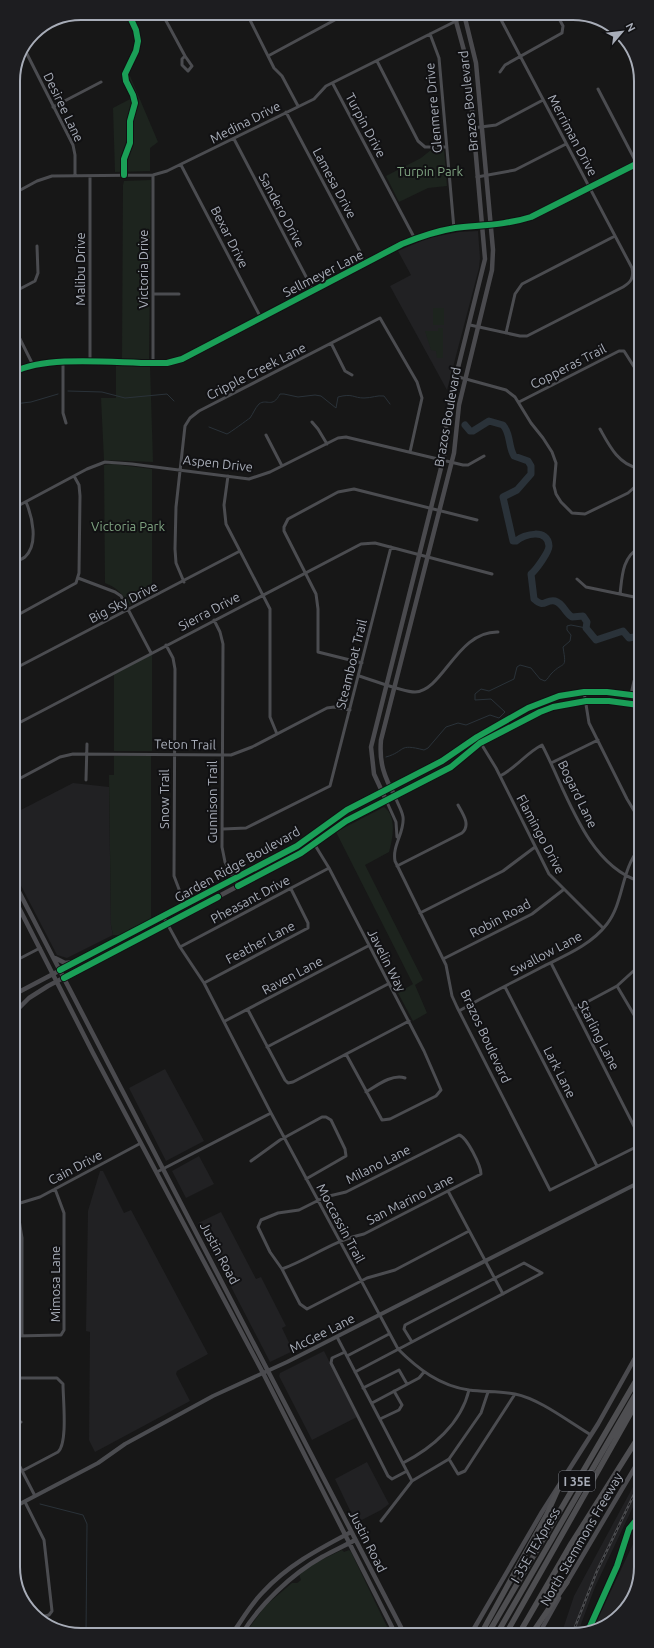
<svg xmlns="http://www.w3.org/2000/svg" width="654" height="1648" font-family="Ubuntu,sans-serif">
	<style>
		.built { fill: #212123 }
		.green { fill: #1d241e }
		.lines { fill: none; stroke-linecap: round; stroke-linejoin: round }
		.stream { stroke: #2a3239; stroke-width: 1 }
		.river { stroke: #2a3239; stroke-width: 7 }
		.minor { stroke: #4b4c50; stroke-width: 3 }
		.tertiary { stroke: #4b4c50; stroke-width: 4 }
		.secondary { stroke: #4a4a4e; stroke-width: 4.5 }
		.motorway { stroke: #4e4e51; stroke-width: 5.5 }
		.rail-casing { stroke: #4b4c4f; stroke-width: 2.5 }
		.rail { stroke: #111113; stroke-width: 1; stroke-dasharray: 3; stroke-linecap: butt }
		.cycleway-casing { stroke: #111113; stroke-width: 8 }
		.cycleway { stroke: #1a9f57; stroke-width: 6 }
		.labels { text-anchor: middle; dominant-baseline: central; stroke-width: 4; stroke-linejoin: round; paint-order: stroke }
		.shield { fill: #111113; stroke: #7b7e86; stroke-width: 1 }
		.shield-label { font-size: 12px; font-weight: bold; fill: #a8adb8 }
		.street-label { font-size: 13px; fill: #a8adb8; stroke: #111113 }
		.park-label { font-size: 13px; fill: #7fa381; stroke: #111113 }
		.rim { fill: none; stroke: #a8adb8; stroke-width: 2 }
	</style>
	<rect width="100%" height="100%" fill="#171717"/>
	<path class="built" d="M478 231 480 258 479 268 447 390 390 286 411 275 398 251 428 238 459 232Z
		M73 783 109 787 111 925 113 935 67 958 57 955 15 874V813Z
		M165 1069 204 1141 166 1161 129 1088Z
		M199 1156 214 1184 186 1198 172 1171Z
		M100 1171H103L124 1213 131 1210 208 1354 177 1371 176 1374 190 1401 95 1452 89 1440 90 1332 86 1331 88 1211Z
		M221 1212 256 1279 261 1277 286 1326 282 1328 293 1351 270 1362 198 1223Z
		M324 1351 357 1417 312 1440 279 1376 280 1373Z
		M367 1462 389 1504 381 1510 356 1523 335 1479Z
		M641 1472V1490L595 1587 578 1632H562L574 1596Z
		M641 1527V1567L627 1608 592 1631Z"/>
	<path class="green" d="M130 76 158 142 150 148V171L115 172 113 108 132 98 124 79Z
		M444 149 447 186 428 188 399 202 386 176 421 158 431 150Z
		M151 180 149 359H122L123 185 124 181Z
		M433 308H444V325H433Z
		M438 328H443V358H437L436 351 431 350 425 331H438Z
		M116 365 150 366 153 462 104 460 101 398H116Z
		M113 464 152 469V594L130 605C123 594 116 587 105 583L104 465Z
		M152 654V751H114V674Z
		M114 756H151V919L121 935H113L111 925 109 775H114Z
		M384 807C397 816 393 838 389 852L365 865 423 980 415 985 427 1013 413 1021 398 993 413 984 336 832Z
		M342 1550 344 1552 349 1550 351 1552 390 1633 245 1634 265 1606 292 1583H297L301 1580 299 1574 317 1562Z"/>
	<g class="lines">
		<path class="stream" d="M68 391 102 392 125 398 167 394 174 401
			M14 404 31 402 58 394
			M209 427 227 434C231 432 247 420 250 418 253 414 255 408 259 404 267 398 272 409 280 394H284L298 397 315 395 321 396 336 408 338 397C353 393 353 398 364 398 372 398 377 395 384 396L390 404
			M386 757C407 751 397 743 424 750L428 748 446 727 458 723 466 725 490 715 499 718 505 712 491 699 475 700V694L481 689 489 691 514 679 517 667 520 665 531 668 540 679 545 681C548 679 549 676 551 674 564 660 567 671 563 647L570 641 571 635 567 630V626L571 625 586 628
			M40 1504 83 1515 87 1524 86 1635"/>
		<path class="river" d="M465 425 470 431H473L489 421 503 425C511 434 508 446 514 456L528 461 531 466V474L517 490 503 497 513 541H516C524 534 548 528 549 546 549 552 536 570 531 574L534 599C545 609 545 599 555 601 563 603 565 613 572 617L583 616 587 622 586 628 596 640 623 631 629 638 639 636"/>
		<path class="minor" d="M248 16 274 68 282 76 298 106
			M164 17 185 56
			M430 34 439 58 454 229
			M25 50 73 145 75 155V175
			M185 56 192 66 188 71 182 65V59Z
			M268 56 344 15
			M377 61 418 141 425 147H447
			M500 72 505 65 562 33 563 26 556 13
			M333 84 415 239
			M598 89 637 164
			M53 107 101 82
			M286 112 366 263
			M473 128 496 125 543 100
			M234 139 313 290
			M181 165 261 318
			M477 177 515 170 566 144
			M13 194 37 181 52 176 153 175 167 171 314 99 326 86 470 14
			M14 292 35 281 38 273 37 246
			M153 294H179
			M470 325 520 336H527L623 287C631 282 634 278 632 268L498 14
			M14 327 33 365
			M506 333 515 294 522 284 615 236
			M331 343 345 371 352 375
			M90 362V176
			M63 363V413L66 423
			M153 363V175
			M455 376 506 390 515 397 531 423 543 438 552 452 556 463 554 486 556 494 561 502 572 513 585 514 628 493 638 484
			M519 402 619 351H624L638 373
			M312 422 318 429 327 444
			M600 429C609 445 618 464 638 468
			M266 435 282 466
			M14 454V455
			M228 476 224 505 226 524 270 609V717L277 734
			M14 508 87 469 105 462 132 464 249 479 270 472 338 438 346 437 463 465H468L484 456
			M14 563C18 561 22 559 25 557 39 544 32 516 26 502
			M78 578 115 592 121 596 151 653
			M577 579 586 587 639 598
			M184 582 176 563 175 549 176 507 185 426 190 418 199 411 380 318 417 382 422 398 410 452
			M620 594C622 578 622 557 639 548
			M14 617 76 583 79 573 80 496 79 485 74 476
			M214 620 220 632 223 644 222 847 225 862 238 886
			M166 645 173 658 175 669 174 876 185 905
			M362 663 318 652V609L316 594 284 531V527L288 519 338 492 354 489 477 520
			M14 669 240 551
			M359 676C373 680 402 692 415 692 443 691 457 631 498 632
			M584 692 589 723 627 799 639 819
			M631 694 634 681 639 679
			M15 725 361 544 375 543 492 574
			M477 737 496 768 549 874 603 928
			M551 763 598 740
			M500 776C516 768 526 753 542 745 566 790 586 864 639 881
			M86 780 87 744
			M15 781 60 757 73 754 231 755 252 747 327 708 334 707 350 710
			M395 796C397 803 402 810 403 817 405 832 392 845 395 861L446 965 452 996 457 1007 550 1190 640 1145
			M386 800 396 822 397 837
			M223 829 246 828 330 786 391 547
			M310 837 329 868 424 1051 441 1090 436 1096 390 1119 382 1120 346 1054
			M397 866 462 833C471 825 463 814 458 805
			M420 913 503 871 535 847
			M163 916 180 947 204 983 271 1113 398 1349C418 1369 440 1386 469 1390 484 1392 500 1391 515 1394 540 1399 569 1422 591 1435
			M180 947 329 868
			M443 959 532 914 563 890
			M15 961 40 948
			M551 963 640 1138
			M204 983 308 928V923L291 889
			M617 986 640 1025
			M505 987 597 1166
			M574 1009 617 986 640 965
			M248 1010 285 1080 288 1083 293 1082 409 1021
			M459 1011C486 995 514 982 542 967 566 955 591 945 607 924 624 902 621 870 639 849
			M225 1021 368 946
			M267 1047 388 984
			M366 1092C376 1086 393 1073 405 1078
			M251 1161 280 1140 322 1117H326L331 1120 345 1149 346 1156 306 1179
			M157 1172 271 1113
			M448 1191 503 1294
			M16 1201 22 1238V1336
			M17 1204 40 1197 141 1143
			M524 1263 542 1273 412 1342 404 1329 405 1325Z
			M282 1269C310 1259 334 1240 364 1234L481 1174C481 1166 467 1137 459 1135L346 1192 325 1197 299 1210 278 1213 261 1220 258 1227 270 1252 282 1269 300 1304 307 1309 367 1278 395 1270 469 1231
			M16 1336 61 1335 64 1330V1213L55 1189
			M337 1337 412 1481
			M345 1352 332 1358 331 1363 388 1476 392 1479 407 1471
			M347 1356 389 1334
			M355 1372 412 1342
			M16 1378H57L63 1384C63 1399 68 1443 58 1452L22 1471
			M363 1388 399 1370 407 1384
			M372 1403 419 1378 424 1372
			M380 1419 399 1410 402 1405 394 1391
			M16 1425 21 1422
			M16 1459 35 1496
			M449 1459 458 1474 465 1471 515 1394
			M403 1463C432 1448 461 1424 469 1390
			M25 1502 44 1540 52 1611 49 1615 38 1618
			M381 1521 412 1481 449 1459 481 1413 488 1392"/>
		<path class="tertiary" d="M14 372C48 355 114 363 153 363H167L182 359 402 244C419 237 437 231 455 228 481 225 506 225 531 217L638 163
			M16 1506 98 1463 125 1444 213 1396 287 1362 640 1182"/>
		<path class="secondary" d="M395 796C384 777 379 762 381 740L454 453 459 405 492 270 493 250 476 63 464 14
			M386 800 374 774 371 747 444 456 447 412 485 259 468 65 454 14
			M15 884 404 1633
			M15 900 93 1053 263 1373 395 1633
			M55 958 65 963 74 962
			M15 994 297 846 347 810 442 761 477 737 528 708 559 696 584 692H607L639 696
			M15 1012 29 998 48 986 301 853 346 821 437 775 451 767 480 743 540 712 553 707 586 701H609L639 705
			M566 1584 641 1457
			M472 1632 542 1512 598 1424 640 1349
			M540 1632 559 1598
			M232 1634C242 1620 251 1604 263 1592 288 1565 319 1549 351 1532
			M242 1634C260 1604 292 1574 322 1557 333 1551 344 1546 355 1540"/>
		<path class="motorway" d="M482 1632 547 1514 559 1487
			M489 1632 641 1372
			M498 1632 641 1385
			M507 1632 641 1395
			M520 1632 571 1544 641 1433
			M533 1632 567 1582"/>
		<defs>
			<path id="rail" d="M573 1632 597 1571 641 1480"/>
		</defs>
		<use href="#rail" class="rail-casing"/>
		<use href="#rail" class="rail"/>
		<defs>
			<path id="cycleway" d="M124 175V159L130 143V121L135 103 133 95 126 81 125 74 136 51 138 41 136 30 130 17
				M14 372C48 355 114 363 153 363H167L182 359 402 244C419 237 437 231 455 228 481 225 506 225 531 217L638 163
				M238 886 301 853 346 821 451 767 480 743 540 712 553 707 586 701H609L639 705
				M60 970 297 846 347 810 442 761 477 737 528 708 559 696 584 692H607L639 696
				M64 978 218 897
				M588 1631 617 1566 629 1529 638 1518 641 1509"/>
		</defs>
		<use href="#cycleway" class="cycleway-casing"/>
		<use href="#cycleway" class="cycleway"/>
	</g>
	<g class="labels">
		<rect class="shield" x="559" y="1471" width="36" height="20" rx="3"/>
		<g class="shield-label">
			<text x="577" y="1481">I 35E</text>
		</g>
		<g class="street-label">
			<text transform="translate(468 101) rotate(-96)">Brazos Boulevard</text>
			<text transform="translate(64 107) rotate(64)">Desiree Lane</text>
			<text transform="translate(433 108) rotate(-95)">Glenmere Drive</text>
			<text transform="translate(245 122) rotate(-27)">Medina Drive</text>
			<text transform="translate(366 125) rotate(62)">Turpin Drive</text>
			<text transform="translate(573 135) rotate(62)">Merriman Drive</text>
			<text transform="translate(335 183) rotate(62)">Lamesa Drive</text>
			<text transform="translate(282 210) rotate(62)">Sandero Drive</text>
			<text transform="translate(230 237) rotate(63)">Bexar Drive</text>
			<text transform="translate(80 269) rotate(-90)">Malibu Drive</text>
			<text transform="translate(143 269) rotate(-90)">Victoria Drive</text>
			<text transform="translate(323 273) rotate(-27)">Sellmeyer Lane</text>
			<text transform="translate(568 366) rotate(-27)">Copperas Trail</text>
			<text transform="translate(256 371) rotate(-27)">Cripple Creek Lane</text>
			<text transform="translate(447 417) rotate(-80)">Brazos Boulevard</text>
			<text transform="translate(218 463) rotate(6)">Aspen Drive</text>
			<text transform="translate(123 602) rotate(-27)">Big Sky Drive</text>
			<text transform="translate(209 611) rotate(-28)">Sierra Drive</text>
			<text transform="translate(351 664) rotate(-76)">Steamboat Trail</text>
			<text transform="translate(185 744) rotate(1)">Teton Trail</text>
			<text transform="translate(578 794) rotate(64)">Bogard Lane</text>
			<text transform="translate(164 799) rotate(-90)">Snow Trail</text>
			<text transform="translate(212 802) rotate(-90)">Gunnison Trail</text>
			<text transform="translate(541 834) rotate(62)">Flamingo Drive</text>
			<text transform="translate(237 864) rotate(-29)">Garden Ridge Boulevard</text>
			<text transform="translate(250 899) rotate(-28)">Pheasant Drive</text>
			<text transform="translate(500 918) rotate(-28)">Robin Road</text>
			<text transform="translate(260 942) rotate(-28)">Feather Lane</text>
			<text transform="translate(546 953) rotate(-28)">Swallow Lane</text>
			<text transform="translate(387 960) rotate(63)">Javelin Way</text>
			<text transform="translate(292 975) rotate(-28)">Raven Lane</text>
			<text transform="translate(599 1035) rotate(63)">Starling Lane</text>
			<text transform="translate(486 1036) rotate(65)">Brazos Boulevard</text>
			<text transform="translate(560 1072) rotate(63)">Lark Lane</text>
			<text transform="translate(378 1164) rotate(-27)">Milano Lane</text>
			<text transform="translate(75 1167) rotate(-28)">Cain Drive</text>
			<text transform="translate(410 1199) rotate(-27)">San Marino Lane</text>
			<text transform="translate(341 1223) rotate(62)">Moccassin Trail</text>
			<text transform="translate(220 1253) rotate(62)">Justin Road</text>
			<text transform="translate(55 1284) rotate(-90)">Mimosa Lane</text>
			<text transform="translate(322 1333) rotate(-27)">McGee Lane</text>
			<text transform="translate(581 1539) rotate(-60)">North Stemmons Freeway</text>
			<text transform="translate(368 1541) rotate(63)">Justin Road</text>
			<text transform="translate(535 1545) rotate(-60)">I 35E TEXpress</text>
		</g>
		<g class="park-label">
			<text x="430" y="171">Turpin Park</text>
			<text x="128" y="526">Victoria Park</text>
		</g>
	</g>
	<path d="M0 0H654V1648H0ZM81 20H573A61 61 0 0 1 634 81V1567A61 61 0 0 1 573 1628H81A61 61 0 0 1 20 1567V81A61 61 0 0 1 81 20Z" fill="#1d1d20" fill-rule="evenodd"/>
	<path class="rim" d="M81 20H573A61 61 0 0 1 634 81V1567A61 61 0 0 1 573 1628H81A61 61 0 0 1 20 1567V81A61 61 0 0 1 81 20Z"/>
	<g transform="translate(622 32) rotate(62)" stroke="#111113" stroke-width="3" paint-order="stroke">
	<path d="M0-3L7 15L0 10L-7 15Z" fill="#a8adb8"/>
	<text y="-6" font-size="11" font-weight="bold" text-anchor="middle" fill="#a8adb8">N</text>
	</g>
</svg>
